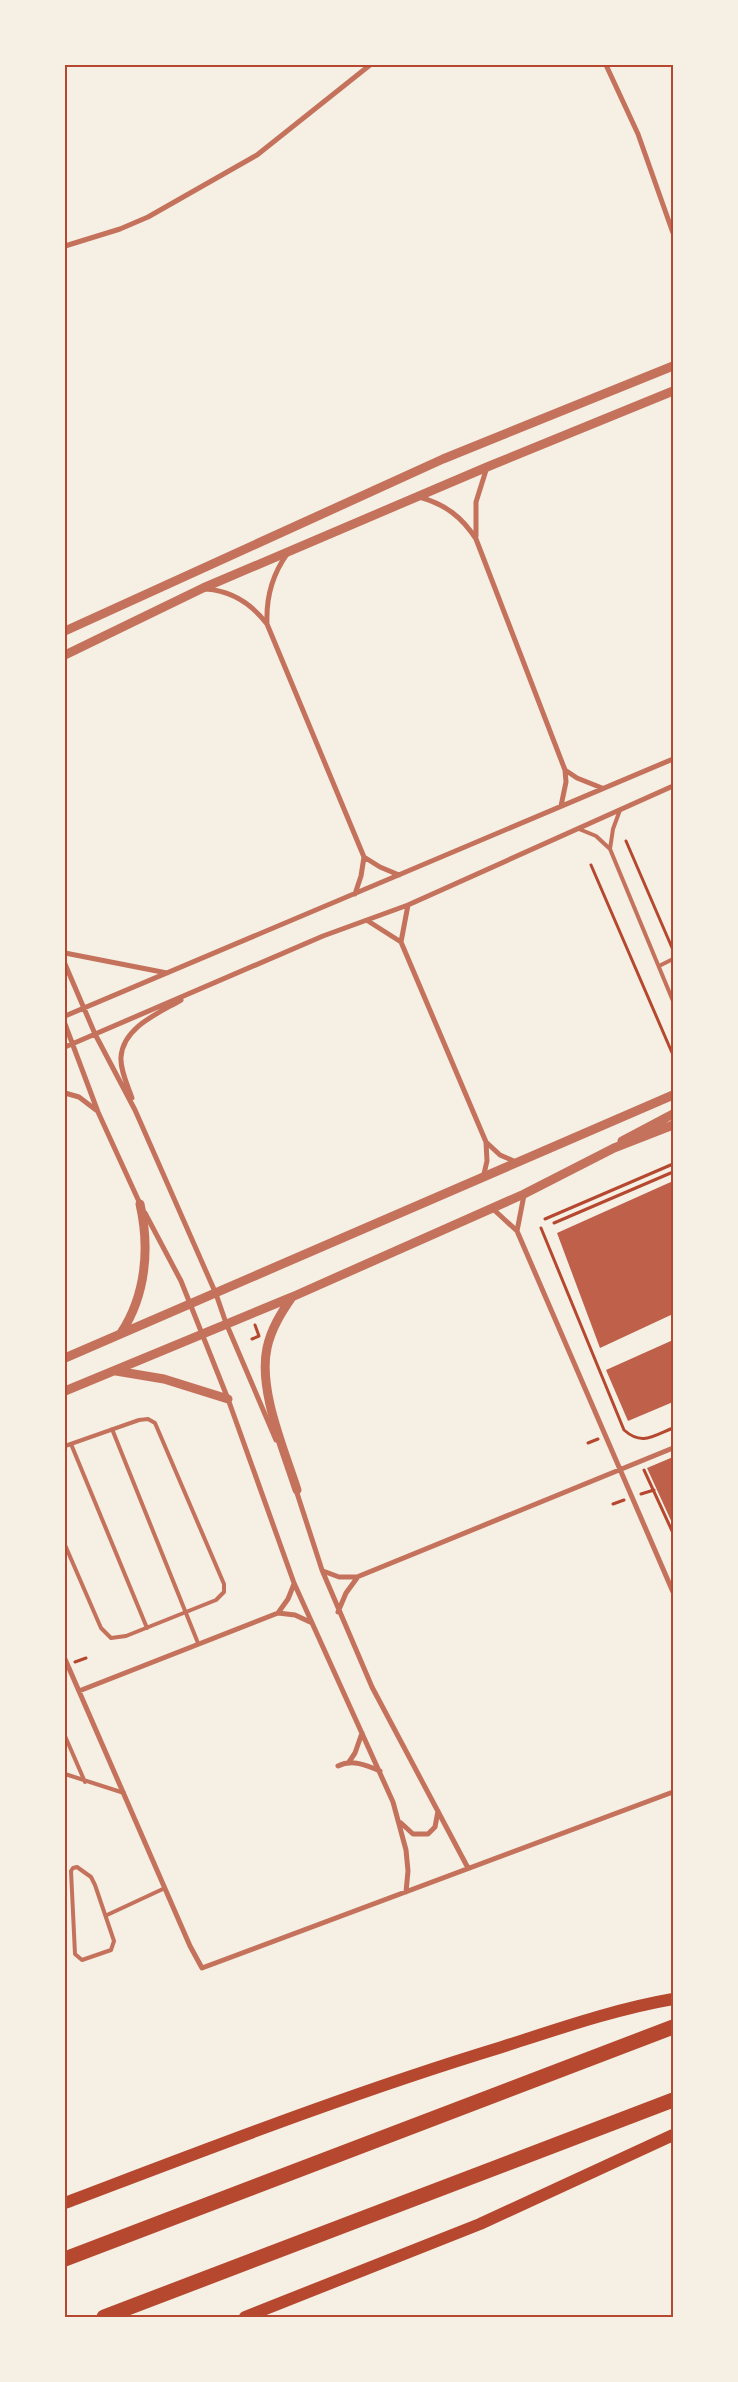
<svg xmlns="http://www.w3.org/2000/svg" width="738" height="2382" font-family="Karla,sans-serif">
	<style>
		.building { fill: #bf614a }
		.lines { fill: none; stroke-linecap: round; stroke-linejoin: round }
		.path { stroke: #b5482f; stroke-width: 3 }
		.service { stroke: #c5725c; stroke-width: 4 }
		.minor { stroke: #c5725c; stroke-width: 5 }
		.tertiary { stroke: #c5725c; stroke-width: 9 }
		.primary { stroke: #b5482f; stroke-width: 12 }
		.motorway { stroke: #b5482f; stroke-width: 15 }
		.neatline { fill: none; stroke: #b5482f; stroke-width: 2 }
	</style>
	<rect width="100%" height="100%" fill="#f6efe4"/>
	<path class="building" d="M673 1181V1314L600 1348 557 1233Z
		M673 1340V1402L628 1421 606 1370Z
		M673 1457V1525L647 1468Z"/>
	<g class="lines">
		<path class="path" d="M626 841 673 950
			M591 865 673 1055
			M545 1219 673 1164
			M554 1223 673 1172
			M541 1228 624 1430C642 1446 653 1436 673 1428
			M252 1339 259 1336 255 1325
			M588 1443 598 1439
			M644 1470 673 1533
			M641 1494 654 1490
			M613 1504 624 1500
			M75 1662 86 1658"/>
		<path class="service" d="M579 829 596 836 610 849 673 1001
			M610 849 613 829 620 810
			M659 966 673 959
			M112 1429 198 1643
			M71 1444 147 1628
			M65 1446 139 1420 148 1419 155 1423 224 1584V1592L216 1600 126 1636 111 1638 101 1628 65 1545
			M65 1736 85 1782
			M65 1774 124 1793
			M77 1867 91 1877 95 1885 114 1941 111 1950 82 1960 75 1954 71 1871 73 1868Z
			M107 1915 165 1888"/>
		<path class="minor" d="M606 65 638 134 673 233
			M65 246 120 229 148 217 257 155 370 65
			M419 497C445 504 462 517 476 539L565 770 566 782 561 806
			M476 536V502L487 467
			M206 589C232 591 251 603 267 624L364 857 361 876 355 894
			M267 623C266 597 272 575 287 554
			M565 770 577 778 602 788
			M364 857 380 867 399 875
			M368 921 401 942 486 1142 487 1161 483 1178
			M401 942 408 905
			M65 953 167 973
			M65 964 95 1034 135 1110 216 1294 226 1323 276 1440
			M65 1016 673 759
			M65 1024 98 1112 141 1206
			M65 1047 323 936 408 905 673 786
			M65 1093 79 1097 96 1110
			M132 1098C128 1086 120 1070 121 1057 123 1027 159 1013 181 1000
			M486 1142 500 1155 516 1162
			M492 1208 517 1231 673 1592
			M145 1213 181 1281 228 1399 294 1583 393 1802 406 1850 408 1871 406 1892
			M517 1231 524 1195
			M296 1490 322 1570 372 1687 468 1868
			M323 1571 339 1577H357L673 1448
			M338 1612 346 1593 357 1578
			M278 1613 288 1599 294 1584
			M65 1659 190 1946 202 1968 673 1792
			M79 1691 278 1613 295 1615 310 1622
			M349 1762 355 1753 362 1733
			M338 1766C352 1759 366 1765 380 1771
			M401 1823 413 1834H428L435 1827 438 1811"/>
		<path class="tertiary" d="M65 631 443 459 673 366
			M65 655 203 588 487 467 673 391
			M622 1141 673 1114
			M292 1297C281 1313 271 1329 267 1348 258 1390 284 1449 297 1490
			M121 1333C146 1295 150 1248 140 1204
			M65 1358 673 1095
			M116 1371 164 1379 228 1399
			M65 1391 292 1297 524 1194 614 1148 673 1125"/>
		<path class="primary" d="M65 2203C210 2148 354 2092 502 2047 558 2029 615 2009 673 1999
			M245 2317 480 2224 673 2135"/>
		<path class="motorway" d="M65 2259 673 2027
			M104 2317 673 2100"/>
	</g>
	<rect width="738" height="2382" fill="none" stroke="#f6efe4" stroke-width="132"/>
	<rect x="66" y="66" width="606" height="2250" class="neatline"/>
</svg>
